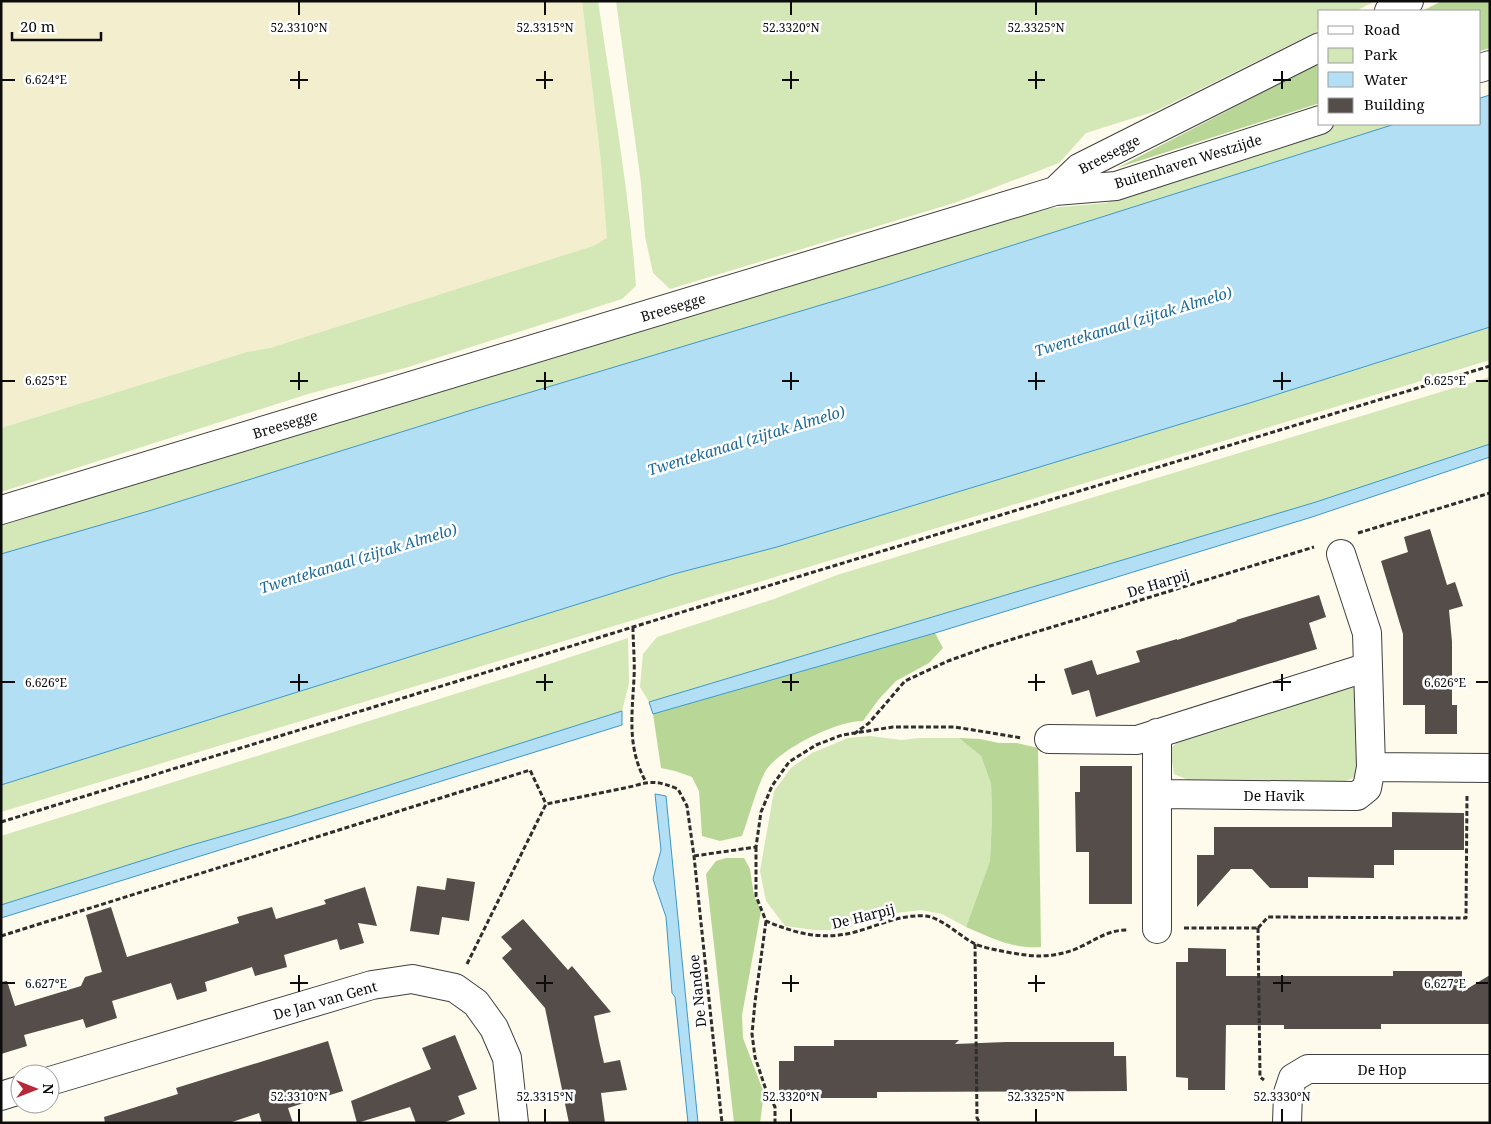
<svg xmlns="http://www.w3.org/2000/svg" width="1491" height="1124" font-family="'Noto Serif',serif">
	<style>
		.farmland { fill: #f3eecd }
		.green { fill: #d3e7b7 }
		.forest { fill: #b8d797 }
		.water { fill: #b3dff4; stroke: #3c98c8 }
		.building { fill: #544d49 }
		.lines { fill: none; stroke-linecap: round; stroke-linejoin: round }
		.minor-casing { stroke: #3f3f3f; stroke-width: 30 }
		.path { stroke: #2e2e2e; stroke-width: 3; stroke-dasharray: 5 2.5; stroke-linecap: butt }
		.minor { stroke: #fff; stroke-width: 28 }
		.ticks { fill: none; stroke: #0c0c0c; stroke-width: 2 }
		.labels { text-anchor: middle; dominant-baseline: central; stroke-width: 5; stroke-linejoin: round; paint-order: stroke }
		.street-label { font-size: 14px; fill: #0c0c0c; stroke: #fff }
		.water-label { font-size: 15px; font-style: italic; fill: #1a6999; stroke: #fff }
		.ticks-label { font-size: 12px; text-anchor: middle; fill: #0c0c0c; stroke: #fff; stroke-width: 5; stroke-linejoin: round; paint-order: stroke }
	</style>
	<rect width="100%" height="100%" fill="#fefaec"/>
	<path class="farmland" d="M1 1H582L601 162 608 238 593 246 270 348 247 352 1 428Z"/>
	<path class="green" d="M582 1H598C612 96 629 190 636 286L622 299 405 368 308 394 1 492V428L247 352 270 348 593 246 607 238 601 162Z
		M616 1H1375L1356 11H1320V30L1156 111 1086 133 1059 163 954 203 670 289 653 273 645 236 641 183Z
		M1326 124H1395L881 287 478 408 152 510 1 554V521L980 221 1051 208 1106 203Z
		M1490 327V360L1 812V785L674 574 777 547 1253 402Z
		M1490 377V444L1316 502 649 702 640 687 643 654 657 637 774 599 837 575Z
		M628 638 629 683 622 711 289 817 185 847 1 905V836L519 674Z
		M1355 684C1360 714 1363 747 1355 777L1333 786H1203L1174 774 1170 749 1188 732Z
		M870 736 901 740 919 738H959L981 756 991 784 992 817 990 861 966 927 942 914 921 910 896 913 841 930H814L785 926 766 901 760 871 774 791 791 768 812 753 848 738Z"/>
	<path class="forest" d="M1442 1H1490V48L1480 51V11H1422Z
		M1320 63V103L1117 168Z
		M935 633 943 648 929 663 896 681 879 699 863 721C838 720 774 751 764 774 755 793 749 817 742 836L720 841 702 836 699 791 692 777 675 771 661 768 653 714Z
		M959 738 980 739 999 743H1017L1038 748 1041 947C1012 949 992 938 966 927L990 861 992 817 991 784 981 756Z
		M726 858H744L750 869 754 896 761 911 742 1015 743 1038 764 1093 760 1123H734L706 874 716 861Z"/>
	<path class="water" d="M1490 95V327L1253 402 777 547 674 574 1 785V554L152 510 478 408 881 287 1395 124H1480V98Z
		M1490 444V457L1312 517 935 633 653 714 649 702 1316 502Z
		M622 711V725L1 918V905L185 847 289 817Z
		M655 794 666 796 698 1123H688L675 997 672 993 666 917 653 879 661 850Z"/>
	<path class="building" d="M1430 529 1447 585 1455 582 1463 606 1449 610 1452 642V705H1457V734H1425V705H1403V634L1381 561 1408 552 1404 537Z
		M1319 595 1326 617 1309 623 1317 649 1096 717 1089 690 1072 695 1064 669 1092 660 1097 675 1140 662 1136 651 1177 639V640L1237 621 1236 620Z
		M1080 766H1132V904H1089V852H1076L1075 792H1080Z
		M1392 812 1464 813V850H1394V865H1374V878L1308 877V888H1270L1252 869H1231L1197 907V855H1214V827H1392Z
		M447 878 475 882 469 921 442 917 439 935 410 931 417 886 445 890Z
		M365 887 377 926 358 923 364 943 340 950 337 939 284 955 287 967 255 976 252 967 205 982 207 991 177 1000 171 983 112 1001 117 1018 86 1028 83 1019 24 1035 27 1046 1 1054V982L7 981 15 1006 81 986 85 977 102 972 86 915 111 907 127 957 239 923 237 917 272 907 276 919 326 904 324 900Z
		M523 919 568 970 572 966 611 1012 594 1016 599 1041 604 1063 620 1060 627 1090 601 1093 605 1123H569L545 1008 502 958 512 949 501 937Z
		M1188 948 1226 949V976H1393V971H1462V992L1490 975V1024H1381V1029H1284V1025H1226L1225 1090H1188V1078L1176 1077V962H1188Z
		M455 1035 477 1089 458 1096 465 1114 443 1123H416L410 1107 357 1123 351 1101 431 1069 422 1048Z
		M834 1040H959L955 1044 1006 1042H1114V1056H1126L1127 1091 877 1092V1098H779V1061H794V1046H834Z
		M328 1041 343 1091 288 1108 293 1123H262L259 1113 229 1123H105L104 1117 178 1094 176 1088Z"/>
	<g class="lines">
		<defs>
			<path id="minor" d="M1389 11 1409 1
				M1480 68 1490 65
				M1055 191 1116 186 1320 120
				M1 510 1055 191 1079 168 1320 47
				M1157 733V929
				M1049 739 1137 740 1368 667
				M1371 767 1490 768
				M1158 794 1357 796 1367 788 1371 767 1367 633 1341 554
				M50 1081 372 985 412 979 455 988 476 1003 494 1028 507 1058 514 1123
				M1 1096 20 1090
				M1287 1123 1288 1093 1293 1078 1308 1069H1490"/>
		</defs>
		<use href="#minor" class="minor-casing"/>
		<path class="path" d="M1358 533 1490 493
			M633 627C633 644 635 661 634 678 632 716 627 748 646 782
			M854 734 869 723 905 681 948 661 990 646 1314 547
			M1 822 633 627 1490 366
			M756 847V896L766 921C794 933 821 940 851 933 876 927 899 914 925 916 941 917 961 937 975 944 986 949 1025 956 1038 956 1053 956 1069 953 1082 946 1099 938 1108 930 1128 930
			M694 856 756 847 761 812 772 786 789 762 816 745 842 735 893 727H955L1022 738
			M766 921 755 1002 752 1034 755 1057 765 1087 775 1107V1123
			M1184 928H1258
			M1258 928 1268 917 1466 918 1467 796
			M1258 928 1260 1077 1264 1080
			M1 936 530 770 546 804
			M975 944 977 1118 980 1123
			M467 964 546 804 634 786C651 780 661 782 678 789L687 806 694 856 722 1123"/>
		<use href="#minor" class="minor"/>
	</g>
	<path class="ticks" d="M299 2V15M545 2V15M791 2V15M1036 2V15M299 71V89M545 71V89M791 71V89M1036 71V89M1282 71V89M2 80H15M290 80H308M536 80H553M782 80H799M1028 80H1045M1273 80H1291M299 372V390M545 372V390M791 372V390M1036 372V390M1282 372V390M2 381H15M290 381H308M536 381H553M782 381H799M1028 381H1045M1273 381H1291M1476 381H1488M299 674V691M545 674V691M791 674V691M1036 674V691M1282 674V691M2 682H15M290 682H308M536 682H553M782 682H799M1028 682H1045M1273 682H1291M1476 682H1488M299 975V992M545 975V992M791 975V992M1036 975V992M1282 975V992M2 983H15M290 983H308M536 983H553M782 983H799M1028 983H1045M1273 983H1291M1476 983H1488M299 1109V1122M545 1109V1122M791 1109V1122M1036 1109V1122M1282 1109V1122"/>
	<g class="labels">
		<g class="street-label">
			<text transform="translate(1109 154) rotate(-28)">Breesegge</text>
			<text transform="translate(1188 161) rotate(-17)">Buitenhaven Westzijde</text>
			<text transform="translate(673 307) rotate(-17)">Breesegge</text>
			<text transform="translate(285 424) rotate(-17)">Breesegge</text>
			<text transform="translate(1158 583) rotate(-17)">De Harpij</text>
			<text x="1274" y="795">De Havik</text>
			<text transform="translate(863 916) rotate(-14)">De Harpij</text>
			<text transform="translate(697 991) rotate(-96)">De Nandoe</text>
			<text transform="translate(325 1000) rotate(-16)">De Jan van Gent</text>
			<text x="1382" y="1069">De Hop</text>
		</g>
		<g class="water-label">
			<text transform="translate(1133 321) rotate(-17)">Twentekanaal (zijtak Almelo)</text>
			<text transform="translate(746 440) rotate(-17)">Twentekanaal (zijtak Almelo)</text>
			<text transform="translate(358 558) rotate(-17)">Twentekanaal (zijtak Almelo)</text>
		</g>
	</g>
	<g class="ticks-label">
		<text x="299" y="32">52.3310°N</text>
		<text x="545" y="32">52.3315°N</text>
		<text x="791" y="32">52.3320°N</text>
		<text x="1036" y="32">52.3325°N</text>
		<text x="46" y="84">6.624°E</text>
		<text x="1445" y="385">6.625°E</text>
		<text x="46" y="385">6.625°E</text>
		<text x="1445" y="687">6.626°E</text>
		<text x="46" y="687">6.626°E</text>
		<text x="1445" y="988">6.627°E</text>
		<text x="46" y="988">6.627°E</text>
		<text x="299" y="1101">52.3310°N</text>
		<text x="545" y="1101">52.3315°N</text>
		<text x="791" y="1101">52.3320°N</text>
		<text x="1036" y="1101">52.3325°N</text>
		<text x="1282" y="1101">52.3330°N</text>
	</g>
	<rect width="1491" height="1124" fill="none" stroke="#0c0c0c" stroke-width="5"/>
	<rect x="1318" y="10" width="162" height="115" fill="#ffffff" stroke="#9e9e9e"/>
	<rect x="1328" y="26" width="25" height="8" fill="#ffffff" stroke="#9e9e9e"/>
	<text x="1364" y="35" font-size="15" fill="#0c0c0c">Road</text>
	<rect x="1328" y="48" width="25" height="15" fill="#d3e7b7" stroke="#9e9e9e"/>
	<text x="1364" y="60" font-size="15" fill="#0c0c0c">Park</text>
	<rect x="1328" y="72" width="25" height="15" fill="#b3dff4" stroke="#9e9e9e"/>
	<text x="1364" y="85" font-size="15" fill="#0c0c0c">Water</text>
	<rect x="1328" y="98" width="25" height="15" fill="#544d49" stroke="#9e9e9e"/>
	<text x="1364" y="110" font-size="15" fill="#0c0c0c">Building</text>
	<g transform="translate(35 1089) rotate(90)"><circle r="24" fill="#ffffff" stroke="#9e9e9e"/>
	<path d="M0-4L9 19L0 12L-9 19Z" fill="#b72938"/>
	<text y="-8" font-size="14" font-weight="bold" text-anchor="middle" fill="#0c0c0c">N</text>
	</g>
	<path d="M12 32v8h89v-8" fill="none" stroke="#0c0c0c" stroke-width="2.5"/>
	<text x="20" y="32" font-size="15" fill="#0c0c0c" stroke="#ffffff" stroke-width="4" paint-order="stroke">20 m</text>
</svg>
